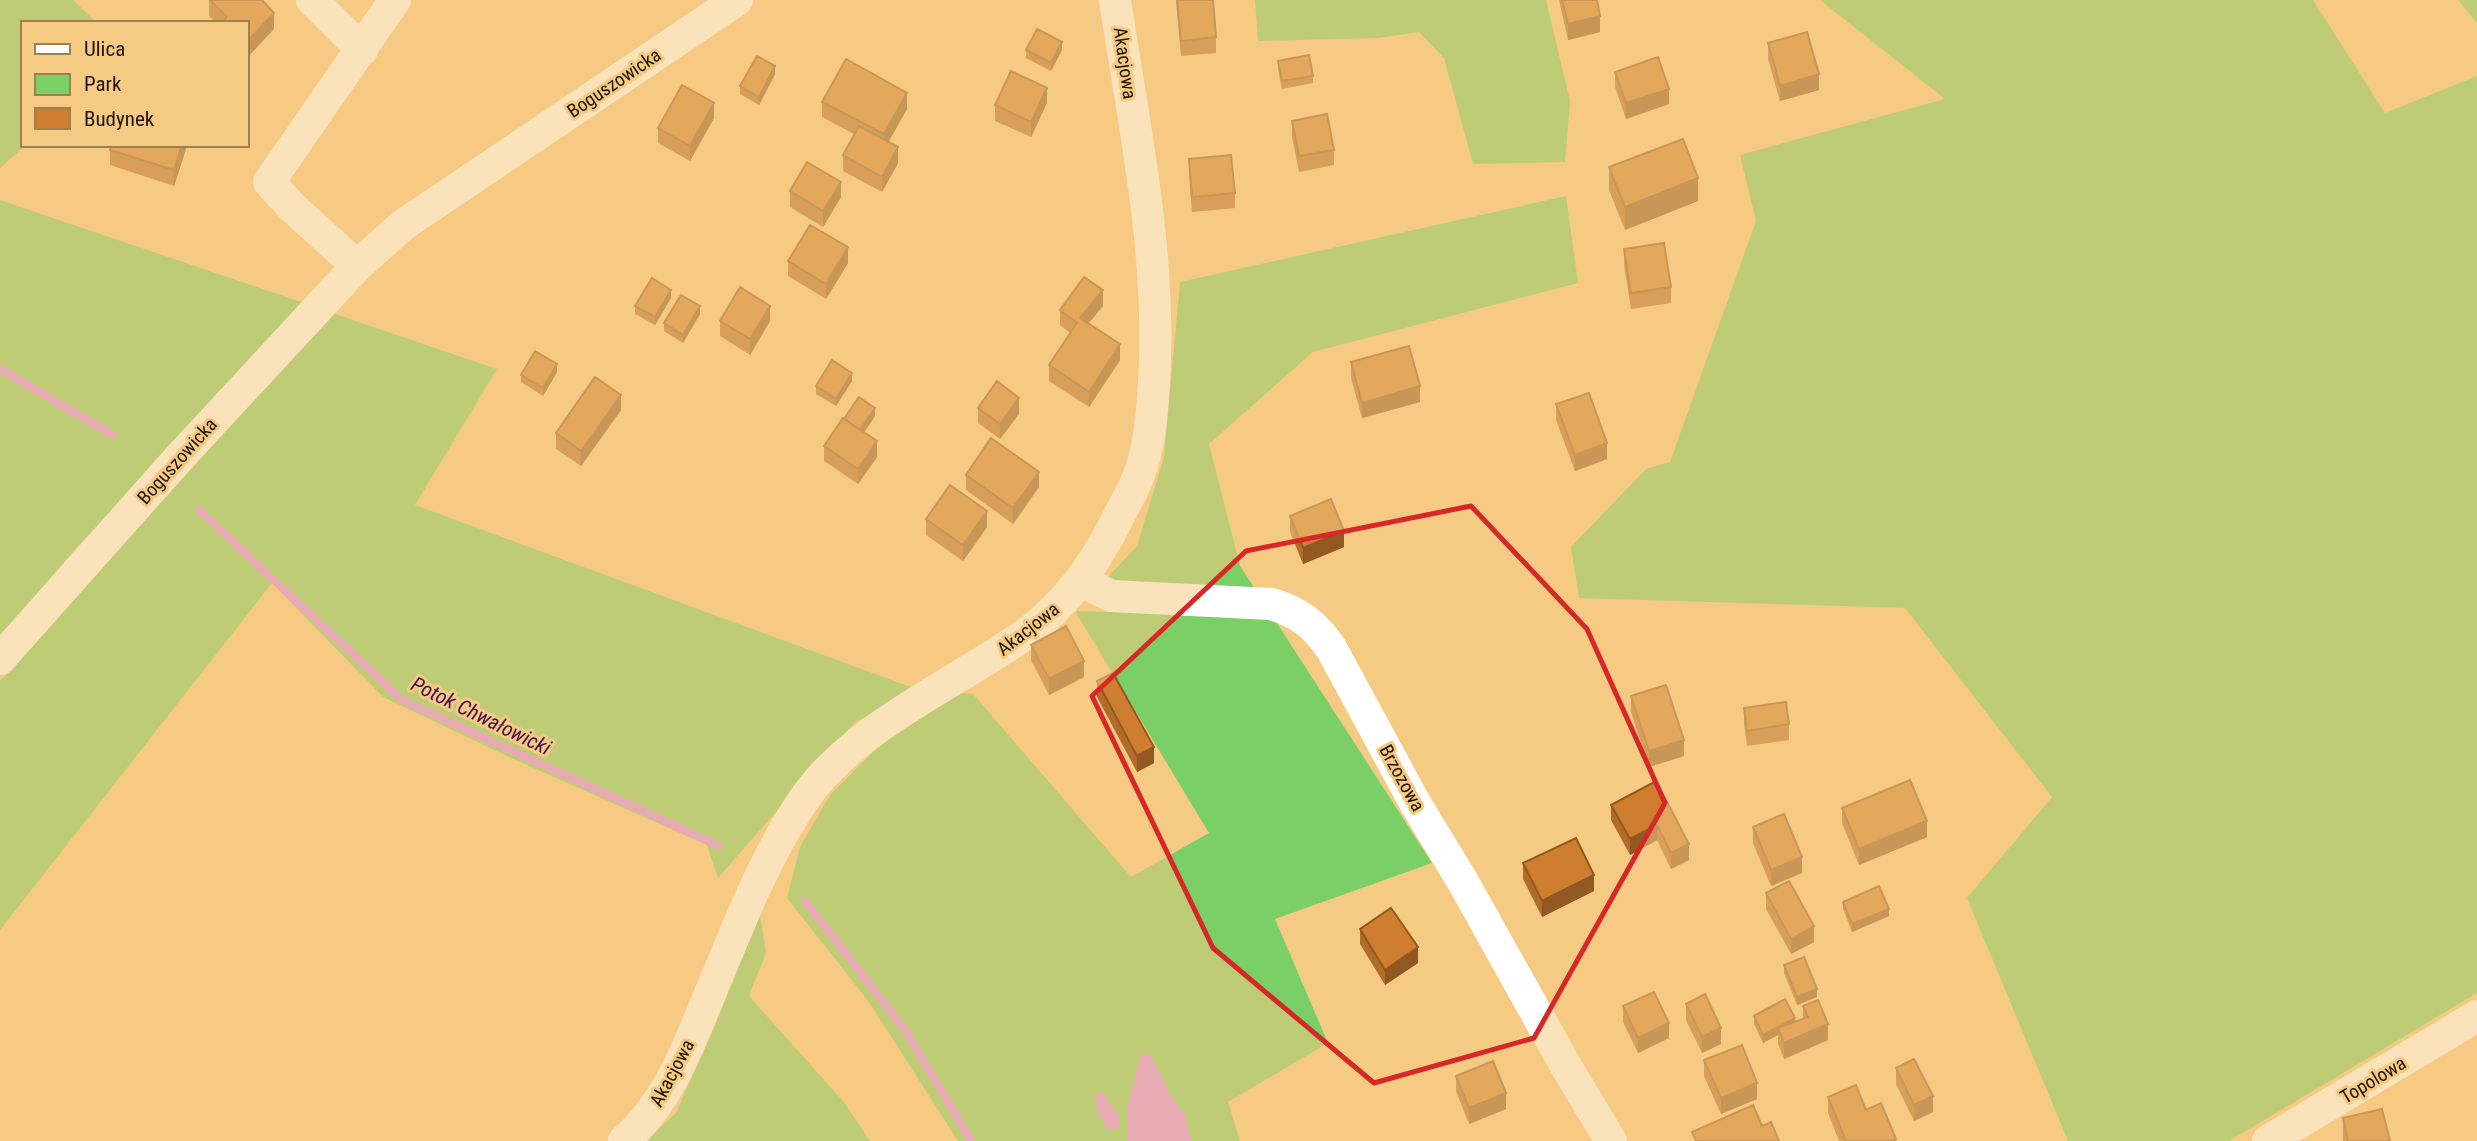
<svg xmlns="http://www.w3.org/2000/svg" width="2477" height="1141" font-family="'Roboto Condensed',sans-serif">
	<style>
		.green { fill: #7bcf67 }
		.water { fill: #d884ec }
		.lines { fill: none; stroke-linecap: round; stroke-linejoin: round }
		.stream { stroke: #d884ec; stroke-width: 8 }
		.minor { stroke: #fff; stroke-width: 32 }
		.wall { fill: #b26c29 }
		.shaded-wall { fill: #915822 }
		.building { fill: #cf7e30; stroke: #915822; stroke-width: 2 }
		.marked { fill: none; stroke: #d62828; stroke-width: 5; stroke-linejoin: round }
		.labels { text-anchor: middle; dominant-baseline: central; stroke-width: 6; stroke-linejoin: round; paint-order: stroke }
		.street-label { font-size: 19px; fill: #1f1300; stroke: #f5cb84 }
		.water-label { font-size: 21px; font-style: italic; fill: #450f50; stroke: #f5cb84 }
	</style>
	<rect width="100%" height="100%" fill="#f5cb84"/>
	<path class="green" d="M0 0H73L97 23H23V145H26L0 168Z
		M1255 0H1546L1570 101 1565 162 1473 164 1444 58 1419 32 1379 38 1258 41Z
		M1820 0H2313L2385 113 2477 76V993L2229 1141H2068L1967 898 2052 797 1905 608 1579 598 1571 547 1646 469 1670 462 1756 221 1740 155 1945 99Z
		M2458 0H2477V23Z
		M1566 196 1578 283 1313 352 1209 444 1240 566 1257 592 1119 588 1106 579 1137 546 1164 457 1180 282Z
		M0 200 310 305 77 547 0 637Z
		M332 313 497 369 415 505 916 689 854 723 718 878 707 845 511 758 383 697 272 583 0 930V681Z
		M1075 611 1273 617 1432 863 1275 919 1328 1043 1228 1102 1240 1141H958L869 1002 787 898 800 847 830 795 895 730 958 693 973 694 1131 877 1209 833Z
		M760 915 766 953 749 996 843 1101 870 1141H645L676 1113 713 1030Z"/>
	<path class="water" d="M1141 1054 1151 1055 1170 1094 1185 1115 1191 1141H1128L1127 1108Z
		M1101 1091 1119 1116 1120 1127 1108 1131 1096 1109 1095 1098Z"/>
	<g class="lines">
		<path class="stream" d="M0 369 113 435
			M199 510 402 700 719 846
			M805 901 905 1030 971 1141"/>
		<path class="minor" d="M312 0 362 50
			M357 266 292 207 269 182 395 0
			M1082 581 1111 596 1271 604C1299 612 1315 625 1331 648L1415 803 1463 882 1567 1068 1611 1141
			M0 659 179 458 357 266 403 225 737 0
			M624 1141C670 1102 691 1039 714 984 740 922 764 859 802 802 852 727 954 685 1027 633 1067 603 1092 568 1115 524 1122 508 1133 492 1139 475 1150 446 1152 413 1154 382 1162 255 1134 126 1115 0
			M2268 1141 2477 1016"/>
	</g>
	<path class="wall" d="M209 0 274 29 247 23H216L209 16Z
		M1176 0H1213L1216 37V53L1181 56Z
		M1559 0H1597L1600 32 1568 40Z
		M1768 43 1819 90 1780 101 1768 59Z
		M1026 50H1062L1051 71 1026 58Z
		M1278 61 1313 76V83L1282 89 1278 69Z
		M1615 72 1669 104 1626 119 1615 87Z
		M775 74 759 105 740 94V86Z
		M822 102 907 109 888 142 898 163 882 192 843 171V155L854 134 822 117Z
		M1047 103 1031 137 995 121V105Z
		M714 118 690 161 658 143V128Z
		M1292 121 1334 150V165L1299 172 1292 137Z
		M186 145V149L174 186 110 165V150Z
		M1189 159 1235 193V208L1192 212 1189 174Z
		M1609 167 1698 201 1625 230 1609 190Z
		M790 191 841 197 823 227 790 207Z
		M1624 249 1671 287V303L1631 309 1624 265Z
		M788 261 848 263 826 299 788 276Z
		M671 298 655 325 635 314V306Z
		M1103 306 1089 323 1120 360 1089 407 1049 381V365L1070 333 1060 325V310Z
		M700 314 683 343 664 331V323Z
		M720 321H770L750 355 720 336Z
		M1351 362 1420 402 1362 418 1351 378Z
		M557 372 543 396 521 382V375Z
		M852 381 836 406 816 394V386Z
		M1556 404 1607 459 1575 471 1556 420Z
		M978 408 1019 414 1000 439 978 423Z
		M621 410 581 466 556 449V433Z
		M875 416 864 432 877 457 858 484 824 461V446Z
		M966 475 1039 487 1013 524 966 490Z
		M1290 516 1344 547 1303 564 1290 532Z
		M926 519 987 527 963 561 926 535Z
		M1031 645 1084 677 1049 695 1031 660Z
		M1097 681 1154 763 1137 772 1097 697Z
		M1631 696 1684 756 1649 767 1631 712Z
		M1744 708 1789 724V740L1747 746 1744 724Z
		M1656 781 1689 860 1671 869 1657 840 1630 855 1611 820V805Z
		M1842 808 1927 837 1859 865 1842 823Z
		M1753 827 1802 873 1771 886 1753 843Z
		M1523 863 1594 891 1542 917 1523 879Z
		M1766 893 1814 942 1791 954 1766 909Z
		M1843 902 1889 916 1852 932 1843 909Z
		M1360 929 1418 963 1385 985 1360 944Z
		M1784 965 1817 997 1797 1005 1784 973Z
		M1686 1004 1721 1044 1702 1053 1686 1020Z
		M1623 1006 1669 1038 1638 1053 1623 1022Z
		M1803 1006 1828 1040 1784 1059 1778 1044V1035L1763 1043 1754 1024V1016L1795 1022 1803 1019Z
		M1704 1060 1757 1099 1721 1114 1704 1076Z
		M1896 1068 1933 1112 1914 1121 1896 1084Z
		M1456 1076 1506 1109 1469 1124 1456 1091Z
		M1828 1097 1866 1110 1896 1141H1839L1828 1113Z
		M2343 1118 2390 1141H2343Z"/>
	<path class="shaded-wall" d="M274 13V29L247 58V42Z
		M1600 16V32L1568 40V24Z
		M1062 42V50L1051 71V63Z
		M775 66V74L759 105V97Z
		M1819 74V90L1780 101V86Z
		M1047 88V103L1031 137V122Z
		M1669 89V104L1626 119V103Z
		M907 93V109L884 150V134Z
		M714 103V118L690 161V146Z
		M182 145H186V149L174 186V170Z
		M898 147V163L882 192V177Z
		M1698 178V201L1625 230V207Z
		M841 182V197L823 227V211Z
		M848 247V263L826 299V284Z
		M671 290V298L655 325V317Z
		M1103 290V306L1080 333V318Z
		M700 306V314L683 343V335Z
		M770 306V321L750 355V339Z
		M1120 344V360L1089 407V392Z
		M557 364V372L543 396V388Z
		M852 373V381L836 406V399Z
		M1420 386V402L1362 418V403Z
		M621 395V410L581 466V451Z
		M1019 398V414L1000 439V424Z
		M875 408V416L857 443V435Z
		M877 441V457L858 484V469Z
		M1607 443V459L1575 471V455Z
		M1039 472V487L1013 524V508Z
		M987 511V527L963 561V545Z
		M1344 531V547L1303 564V548Z
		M1084 661V677L1049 695V679Z
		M1684 740V756L1649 767V751Z
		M1154 747V763L1137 772V756Z
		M1927 821V837L1859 865V849Z
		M1657 825V840L1630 855V839Z
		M1689 844V860L1671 869V853Z
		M1802 857V873L1771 886V870Z
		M1594 875V891L1542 917V901Z
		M1889 909V916L1852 932V924Z
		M1814 926V942L1791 954V939Z
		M1418 947V963L1385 985V970Z
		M1817 989V997L1797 1005V997Z
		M1795 1018V1026L1778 1028V1035L1763 1043V1035Z
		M1669 1023V1038L1638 1053V1038Z
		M1828 1024V1040L1784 1059V1043Z
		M1721 1028V1044L1702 1053V1037Z
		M1757 1083V1099L1721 1114V1098Z
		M1506 1093V1109L1469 1124V1108Z
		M1933 1096V1112L1914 1121V1105Z"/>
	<path class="building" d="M210 0H262L274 13 247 42V23H222L227 17Z
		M1177 0H1213L1216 37 1181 41Z
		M1562 0H1597L1600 16 1568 24Z
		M1037 29 1062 42 1051 63 1026 50Z
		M1807 32 1819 74 1780 86 1768 43Z
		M1309 55 1313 76 1282 81 1278 61Z
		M757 56 775 66 759 97 740 86Z
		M1658 57 1669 89 1626 103 1615 72Z
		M846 59 907 93 884 134 822 102Z
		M1011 71 1047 88 1031 122 995 105Z
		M682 85 714 103 690 146 658 128Z
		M1327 114 1334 150 1299 156 1292 121Z
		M859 126 898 147 882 177 843 155Z
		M1683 139 1698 178 1625 207 1609 167Z
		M112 145H182L174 170 110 150Z
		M1231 155 1235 193 1192 197 1189 159Z
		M807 162 841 182 823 211 790 191Z
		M810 225 848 247 826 284 788 261Z
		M1664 243 1671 287 1631 293 1624 249Z
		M1084 277 1103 290 1080 318 1120 344 1089 392 1049 365 1077 323 1060 310Z
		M652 278 671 290 655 317 635 306Z
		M740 287 770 306 750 339 720 321Z
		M681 295 700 306 683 335 664 323Z
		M1409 346 1420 386 1362 403 1351 362Z
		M535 351 557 364 543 388 521 375Z
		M832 360 852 373 836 399 816 386Z
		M595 377 621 395 581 451 556 433Z
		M997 381 1019 398 1000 424 978 408Z
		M1589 393 1607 443 1575 455 1556 404Z
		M859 397 875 408 860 430 844 419Z
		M843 418 877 441 858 469 824 446Z
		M991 438 1039 472 1013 508 966 475Z
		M950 485 987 511 963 545 926 519Z
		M1331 499 1344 531 1303 548 1290 516Z
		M1066 626 1084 661 1049 679 1031 645Z
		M1113 673 1154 747 1137 756 1097 681Z
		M1666 685 1684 740 1649 751 1631 696Z
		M1786 702 1789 724 1747 731 1744 708Z
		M1910 780 1927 821 1859 849 1842 808Z
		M1656 781 1689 844 1671 853 1657 825 1630 839 1611 805Z
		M1784 814 1802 857 1771 870 1753 827Z
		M1576 838 1594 875 1542 901 1523 863Z
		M1789 881 1814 926 1791 939 1766 893Z
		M1879 886 1889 909 1852 924 1843 902Z
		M1391 908 1418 947 1385 970 1360 929Z
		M1804 957 1817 989 1797 997 1784 965Z
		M1654 992 1669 1023 1638 1038 1623 1006Z
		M1705 994 1721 1028 1702 1037 1686 1004Z
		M1785 999 1795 1018 1763 1035 1754 1016Z
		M1818 1000 1828 1024 1784 1043 1778 1028 1808 1017 1803 1006Z
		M1742 1045 1757 1083 1721 1098 1704 1060Z
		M1914 1059 1933 1096 1914 1105 1896 1068Z
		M1493 1061 1506 1093 1469 1108 1456 1076Z
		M1856 1085 1866 1110 1881 1103 1896 1139 1891 1141H1846L1828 1097Z
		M1753 1105 1762 1126 1771 1122 1779 1141H1696L1692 1132Z
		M2382 1109 2390 1141H2348L2343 1118Z"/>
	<path d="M0 0H2477V1141H0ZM1471 506 1587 629 1665 803 1534 1038 1374 1083 1213 948 1092 696 1246 551Z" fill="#f5cb84" fill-opacity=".55" fill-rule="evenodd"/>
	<path class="marked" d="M1471 506 1587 629 1665 803 1534 1038 1374 1083 1213 948 1092 696 1246 551Z"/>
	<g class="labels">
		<g class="street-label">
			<text transform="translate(1125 63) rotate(82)">Akacjowa</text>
			<text transform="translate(614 83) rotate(-34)">Boguszowicka</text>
			<text transform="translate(177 461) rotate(-48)">Boguszowicka</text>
			<text transform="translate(1028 629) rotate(-38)">Akacjowa</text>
			<text transform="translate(1402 778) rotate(61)">Brzozowa</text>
			<text transform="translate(672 1073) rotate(-62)">Akacjowa</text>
			<text transform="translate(2373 1080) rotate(-31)">Topolowa</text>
		</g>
		<g class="water-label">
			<text transform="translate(481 716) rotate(26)">Potok Chwałowicki</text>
		</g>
	</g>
	<rect x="21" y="21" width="228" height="126" fill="#f5cb84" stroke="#9f814f" stroke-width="2"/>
	<rect x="35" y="44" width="35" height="10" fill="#ffffff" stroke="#9f814f" stroke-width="2"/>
	<text x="84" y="56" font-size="21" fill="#1f1300">Ulica</text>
	<rect x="35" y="74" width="35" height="21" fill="#7bcf67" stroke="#9f814f" stroke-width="2"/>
	<text x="84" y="91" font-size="21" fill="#1f1300">Park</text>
	<rect x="35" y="108" width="35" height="21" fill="#cf7e30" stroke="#9f814f" stroke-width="2"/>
	<text x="84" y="126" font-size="21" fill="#1f1300">Budynek</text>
</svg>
